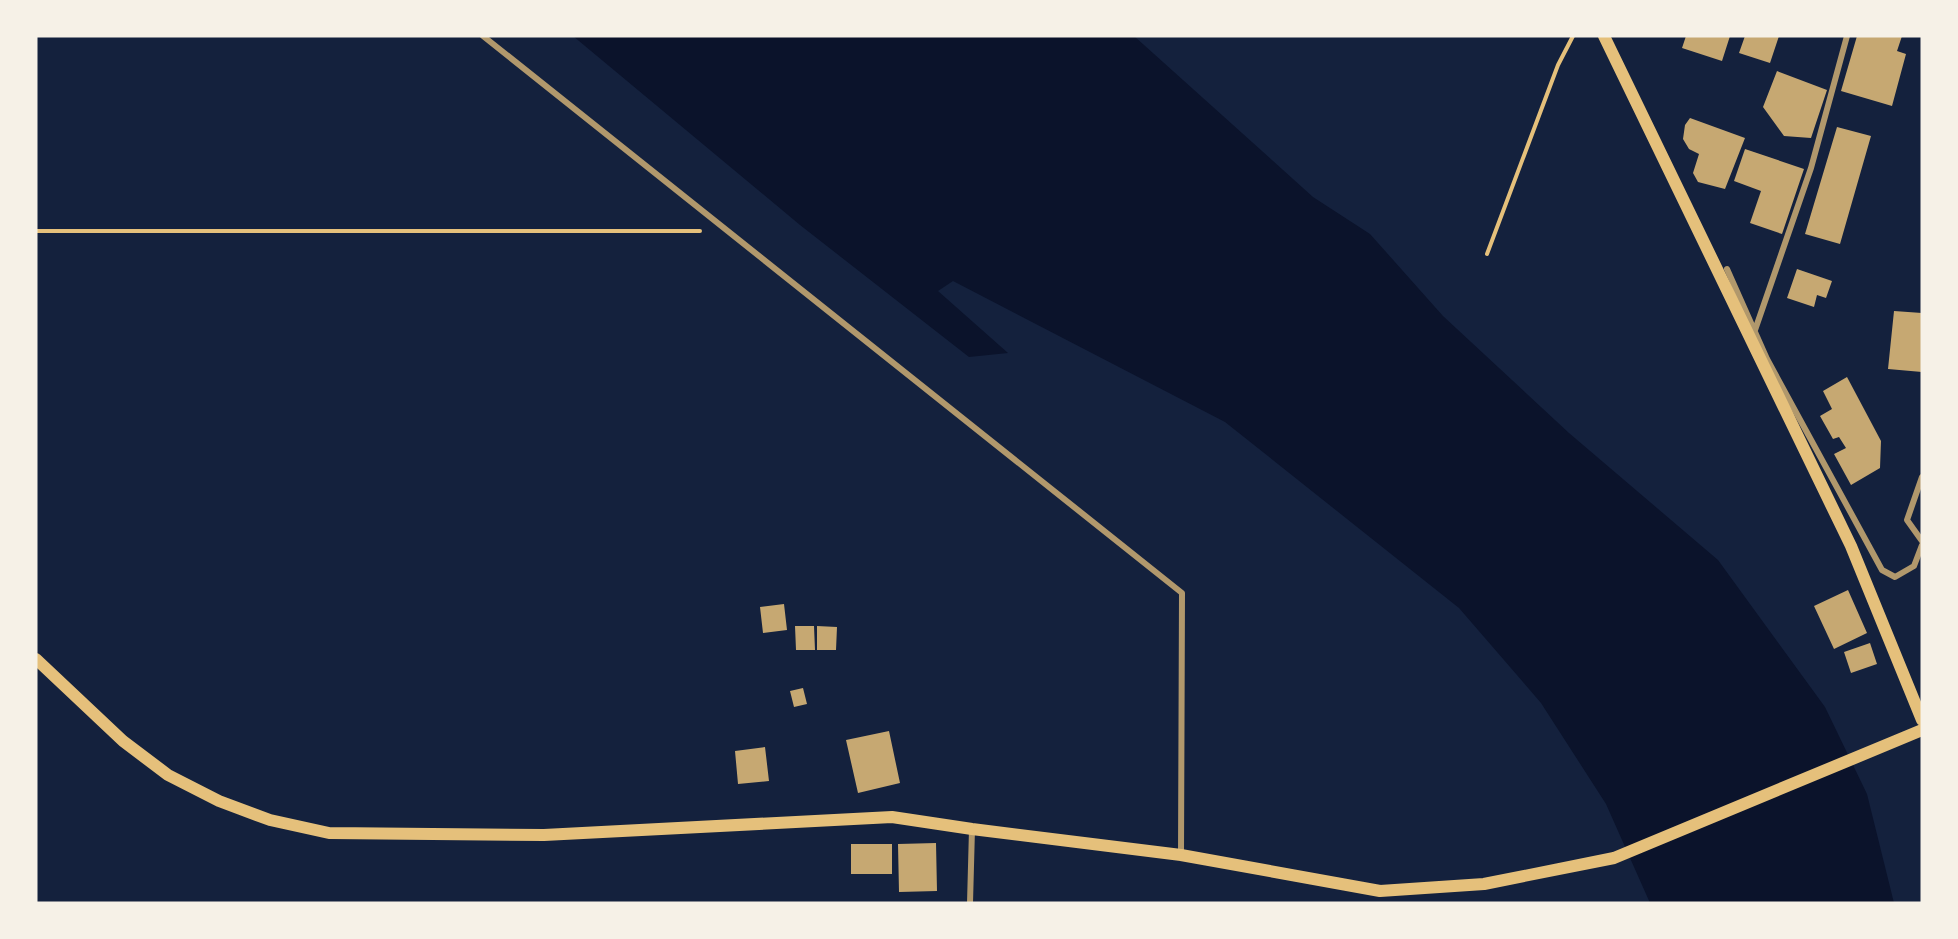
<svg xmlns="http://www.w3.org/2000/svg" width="1958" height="939" font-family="Ubuntu,sans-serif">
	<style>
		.water { fill: #0b132b }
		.building { fill: #c6a872 }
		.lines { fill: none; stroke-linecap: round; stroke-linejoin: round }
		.path { stroke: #e5c07b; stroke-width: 4 }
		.minor { stroke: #b1986c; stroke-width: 6 }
		.secondary { stroke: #e5c07b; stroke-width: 12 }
	</style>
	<rect width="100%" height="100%" fill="#14213d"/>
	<path class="water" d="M573 36H1134L1313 197 1370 234 1443 316 1569 433 1718 560 1825 707 1867 794 1894 903H1650L1606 804 1541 703 1459 608 1225 422 953 281 938 291 1008 353 969 357 800 225Z"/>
	<path class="building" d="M1686 36H1730L1722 61 1682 48Z
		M1745 36H1779L1770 63 1739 53Z
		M1857 36H1902L1897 51 1906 54 1892 106 1841 91Z
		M1777 71 1827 90 1811 138 1784 136 1763 107Z
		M1690 118 1745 138 1725 189 1698 182 1693 173 1699 154 1689 149 1683 139 1685 125Z
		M1837 127 1871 136 1840 244 1805 234Z
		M1745 149 1804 169 1782 234 1750 223 1761 191 1734 181Z
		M1797 269 1832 281 1826 298 1817 295 1814 307 1787 298Z
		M1894 311 1922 313V372L1888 369Z
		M1847 377 1881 441 1880 468 1851 485 1834 454 1846 448 1839 437 1833 439 1820 416 1832 409 1823 391Z
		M1848 590 1867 633 1834 649 1814 606Z
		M784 604 787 630 763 633 760 607Z
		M795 626H814L815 650H796Z
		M817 626 837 627 836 650H817Z
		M1870 643 1877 664 1851 673 1844 652Z
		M803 688 807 704 794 707 790 691Z
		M889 731 900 783 858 793 846 740Z
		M765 747 769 781 738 784 735 751Z
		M936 843 937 891 899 892 898 844Z
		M851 844H892V874H851Z"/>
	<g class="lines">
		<path class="path" d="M36 231H700
			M1487 254 1558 65 1573 36"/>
		<path class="minor" d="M483 36 1182 593 1181 855
			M1727 269 1767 359 1882 570 1895 577 1914 566 1922 545
			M1754 333 1811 168 1847 36
			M1922 477 1907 520 1922 541
			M970 903 972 829"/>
		<path class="secondary" d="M1604 36 1851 546 1922 720
			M36 659 123 741 168 775 219 801 270 820 329 833 544 835 892 817 972 829 1181 855 1380 891 1484 884 1614 858 1922 730"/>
	</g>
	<rect width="1958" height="939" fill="none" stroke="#f6f1e7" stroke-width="75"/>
</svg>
